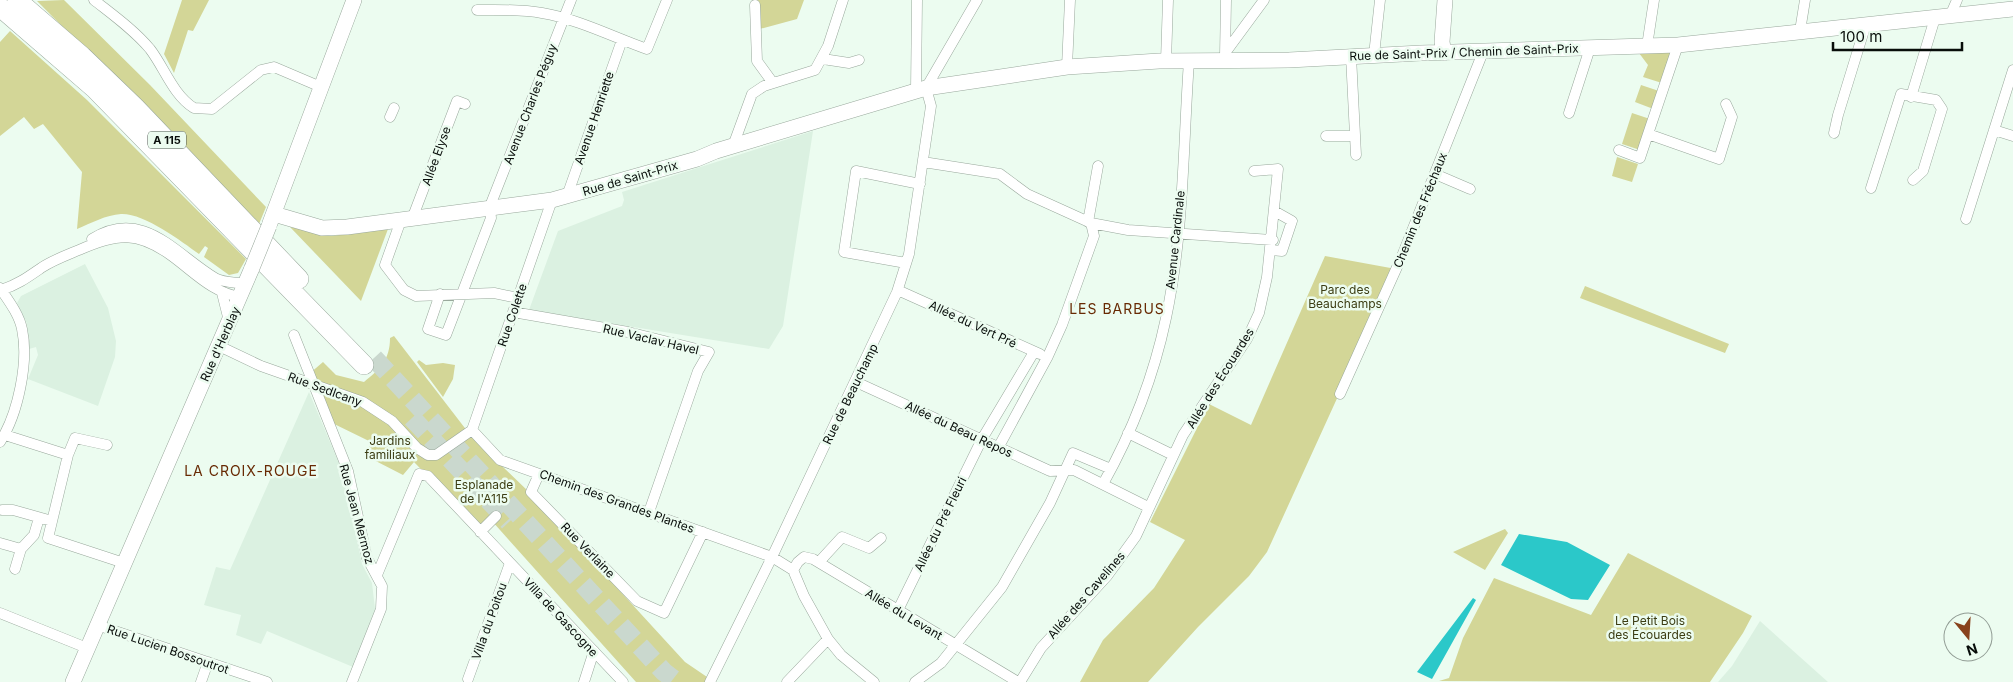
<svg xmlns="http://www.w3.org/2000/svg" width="2013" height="682" font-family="Inter,sans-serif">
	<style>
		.built { fill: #dbf1e1 }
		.green { fill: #d3d697 }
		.water { fill: #2bc8c9 }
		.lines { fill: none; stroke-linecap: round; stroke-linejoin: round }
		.highway-tunnel { stroke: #cad8ce; stroke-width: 19; stroke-dasharray: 19 9; stroke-linecap: butt }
		.street-casing { stroke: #99a89c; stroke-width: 11 }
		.secondary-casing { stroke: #99a89c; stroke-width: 16 }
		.highway-casing { stroke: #99a89c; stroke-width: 20 }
		.street { stroke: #fff; stroke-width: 10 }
		.secondary { stroke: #fff; stroke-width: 15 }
		.highway { stroke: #fff; stroke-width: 19 }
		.secondary-bridge-casing { stroke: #99a89c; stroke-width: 16; stroke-linecap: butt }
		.secondary-bridge { stroke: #fff; stroke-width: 15 }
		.labels { text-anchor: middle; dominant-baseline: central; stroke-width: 5; stroke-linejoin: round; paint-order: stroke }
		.shield { fill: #ecfcf0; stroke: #4c554f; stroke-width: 1 }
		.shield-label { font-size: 11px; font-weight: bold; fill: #080d0a }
		.street-label { font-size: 12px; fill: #080d0a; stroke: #ecfcf0 }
		.park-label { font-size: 12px; fill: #3c3d13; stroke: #ecfcf0 }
		.neighbourhood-label { font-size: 14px; letter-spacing: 1px; fill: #682a04; stroke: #ecfcf0 }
	</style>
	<rect width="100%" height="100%" fill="#ecfcf0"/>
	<path class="built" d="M813 131 783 326 769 349 529 310 558 231 622 206 624 200 622 192Z
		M85 264 108 308 116 341 115 357 98 406 28 379 38 355 36 347 29 349 27 324 17 303 21 296Z
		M309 392 343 473 362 564 372 583 375 609 353 667 267 631 261 644 236 635 241 615 204 605 216 567 230 570Z
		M1760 621 1828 682H1718L1732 666Z"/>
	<path class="green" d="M64 0 150 85 266 207 259 224 37 1Z
		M182 0H209L193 31 188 30 174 73 164 54Z
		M756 0H804L797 19 756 30Z
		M10 31 87 100 246 259 238 273 229 275 204 257 208 248 205 246 199 254C181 241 144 213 121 214 106 215 91 223 77 229L82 172 43 124 34 129 24 117 0 136V42Z
		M1676 50 1665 84 1643 77 1648 65 1639 53Z
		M1641 85 1662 92 1656 110 1635 102Z
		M1632 113 1653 120 1643 151 1622 144Z
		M1617 157 1638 164 1632 182 1612 176Z
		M290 227 331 236 388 229 361 301Z
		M1325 256 1396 269 1267 552 1249 576 1198 627 1148 682H1080L1103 640 1154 588 1185 540 1150 522 1209 404 1251 425Z
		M1585 286 1729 344 1725 353 1580 298Z
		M394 336 471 436 530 493 685 662 710 679 709 682H636L492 521 481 531 414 462 403 475 366 456 371 442 326 420 309 374 323 362 336 375 364 382C380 369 390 360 390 338Z
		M419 360 426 365 443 363 455 365 453 379 443 397 417 362Z
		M1505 529 1508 533 1485 570 1453 552Z
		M1628 553 1752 616 1743 633 1710 682 1439 681 1449 678 1463 638 1494 578 1591 615Z"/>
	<path class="water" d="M1519 534 1567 542 1610 565 1588 600 1571 599 1501 565Z
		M1473 598 1476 600 1432 679 1417 672Z"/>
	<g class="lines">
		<path class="highway-tunnel" d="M374 358 664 672 677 682
			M412 418 509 522"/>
		<defs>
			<path id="street" d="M94 0C113 15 134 30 150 49 164 67 173 95 194 108L212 109 261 70 274 67 321 87
				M755 5 757 61 773 83
				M477 10C499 10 520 9 542 13 578 19 613 37 647 49L667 0
				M1950 16 1957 0
				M1800 31 1805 0
				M1647 46 1654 0
				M1225 53 1264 0
				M1374 55 1380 0
				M1225 56 1226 0
				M1351 56 1356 155
				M823 59 849 63 859 60
				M1166 61 1168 0
				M1067 67 1070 0
				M916 91 917 0
				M1911 97 1935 18
				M1569 113 1590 48
				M390 117 394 108
				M1994 130 2013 136
				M1834 133 1838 115 1866 24
				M1648 134 1678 45
				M1326 136H1355
				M733 146 752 94 764 86 815 70 828 46 843 0
				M1619 150 1640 158 1648 134 1719 159 1732 117 1726 104
				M923 162 1000 174 1027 194 1091 223 1128 230 1273 240
				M1435 174 1470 189
				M1871 188 1901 94 1936 100 1942 109 1923 171 1913 180
				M567 196 622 40
				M412 219 457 101 465 104
				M1966 219 2013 70
				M401 220 385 265 404 290 416 296 494 293 518 298
				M1088 222 1098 166
				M92 239C143 207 175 254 215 278 224 283 236 282 246 284
				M1271 250 1282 251 1292 221 1276 212
				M906 263 844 252 856 171 920 184
				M0 288C8 300 19 314 22 329 29 362 18 414 0 442
				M1 290C17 285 28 277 41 268 53 260 67 255 79 250 117 233 138 231 172 256 194 272 213 293 240 297
				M897 292H902L1040 354
				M222 293 229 321
				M440 294 428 329 446 335 491 218 490 208 492 201 571 0
				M513 312 628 332 709 352 698 371 649 512
				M294 335 348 471 367 558 382 586 381 609 352 682
				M219 346 261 366 363 402 392 421 417 448 428 455H436L472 430
				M856 382 1050 471 1074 470 1148 507
				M1340 394 1402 256 1483 52
				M472 430 500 460 772 557 793 570 804 596 828 639 841 655 874 682
				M472 430 552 200
				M1128 433 1173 455
				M5 435 68 455 48 538 124 563
				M998 448 1048 356 1062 325 1094 236 1091 223
				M68 455 75 438 107 445
				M539 474 531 492 637 601 664 613 703 532
				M1103 484C1131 434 1154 375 1166 318 1184 234 1183 146 1189 61
				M2 510H13L52 521
				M480 532 496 516
				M0 543 21 549 15 569
				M21 549 34 535 39 518
				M819 562 842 537 869 548 881 538
				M793 570 798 562 804 557 813 559 1018 682
				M377 575 419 474 428 476 623 682
				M898 610 982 439 1034 352
				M0 613 87 648
				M97 625 267 682
				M468 679 510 563
				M201 682 208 662
				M584 682 594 651
				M710 682 772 557 897 292 909 254 931 106 926 88 977 0
				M787 682 828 639
				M915 682 941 663 1002 587 1050 503 1073 453 1111 469
				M1020 682 1041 648 1107 576 1136 536 1183 435 1247 339 1259 313 1267 277 1278 169 1254 171"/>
			<path id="secondary" d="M1444 53 1442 42 1445 0
				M274 214 322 228 347 227 552 200 697 159 716 151 926 88 1067 67 1159 61 1289 60 1421 53 1678 45 2013 9
				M270 223 354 0
				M73 682 252 268"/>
			<path id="highway" d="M17 0 82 56 135 107 299 279
				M0 7 95 89 364 365"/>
		</defs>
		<use href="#street" class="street-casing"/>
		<use href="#secondary" class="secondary-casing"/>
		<use href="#highway" class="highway-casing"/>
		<use href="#street" class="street"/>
		<use href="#secondary" class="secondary"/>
		<use href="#highway" class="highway"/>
		<defs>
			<path id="secondary-bridge" d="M252 268 269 226"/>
		</defs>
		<use href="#secondary-bridge" class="secondary-bridge-casing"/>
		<use href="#secondary-bridge" class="secondary-bridge"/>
	</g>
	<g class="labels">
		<rect class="shield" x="148" y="131.5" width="38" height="17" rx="4"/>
		<g class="shield-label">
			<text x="167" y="140">A 115</text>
		</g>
		<g class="street-label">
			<text transform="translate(1464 52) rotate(-2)">Rue de Saint-Prix / Chemin de Saint-Prix</text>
			<text transform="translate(530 104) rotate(-69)">Avenue Charles Péguy</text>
			<text transform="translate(594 118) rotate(-71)">Avenue Henriette</text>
			<text transform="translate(436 156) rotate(-70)">Allée Elyse</text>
			<text transform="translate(630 178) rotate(-16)">Rue de Saint-Prix</text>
			<text transform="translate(1420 210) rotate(-68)">Chemin des Fréchaux</text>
			<text transform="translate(1175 240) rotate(-84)">Avenue Cardinale</text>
			<text transform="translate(512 315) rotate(-71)">Rue Colette</text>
			<text transform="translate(973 324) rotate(25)">Allée du Vert Pré</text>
			<text transform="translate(651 339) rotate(13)">Rue Vaclav Havel</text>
			<text transform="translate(220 344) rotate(-66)">Rue d'Herblay</text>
			<text transform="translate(1220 378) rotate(-58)">Allée des Écouardes</text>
			<text transform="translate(325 389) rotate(20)">Rue Sedlcany</text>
			<text transform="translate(850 394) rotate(-64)">Rue de Beauchamp</text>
			<text transform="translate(959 429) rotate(25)">Allée du Beau Repos</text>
			<text transform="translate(617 501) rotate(20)">Chemin des Grandes Plantes</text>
			<text transform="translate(357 514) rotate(75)">Rue Jean Mermoz</text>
			<text transform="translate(940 524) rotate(-64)">Allée du Pré Fleuri</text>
			<text transform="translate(588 550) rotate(46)">Rue Verlaine</text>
			<text transform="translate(1086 595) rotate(-49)">Allée des Cavelines</text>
			<text transform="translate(904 614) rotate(31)">Allée du Levant</text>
			<text transform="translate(561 617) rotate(47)">Villa de Gascogne</text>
			<text transform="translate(489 621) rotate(-70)">Villa du Poitou</text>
			<text transform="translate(168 649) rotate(19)">Rue Lucien Bossoutrot</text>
		</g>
		<g class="park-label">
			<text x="1345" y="289">Parc des<tspan x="1345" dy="14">Beauchamps</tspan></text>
			<text x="390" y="440">Jardins<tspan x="390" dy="14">familiaux</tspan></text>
			<text x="484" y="484">Esplanade<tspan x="484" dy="14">de l'A115</tspan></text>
			<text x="1650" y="620">Le Petit Bois<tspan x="1650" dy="14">des Écouardes</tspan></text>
		</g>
		<g class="neighbourhood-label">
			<text x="1117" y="308">LES BARBUS</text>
			<text x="251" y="470">LA CROIX-ROUGE</text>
		</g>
	</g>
	<g transform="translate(1968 637) rotate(162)"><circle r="24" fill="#ecfcf0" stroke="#919c94"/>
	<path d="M0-4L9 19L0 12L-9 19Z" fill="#88421c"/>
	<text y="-8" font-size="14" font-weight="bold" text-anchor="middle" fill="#080d0a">N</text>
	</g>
	<path d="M1833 42v8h129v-8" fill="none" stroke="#080d0a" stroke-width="2.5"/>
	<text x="1840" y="42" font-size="15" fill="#080d0a" stroke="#ecfcf0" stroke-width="4" paint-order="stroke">100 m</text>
</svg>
